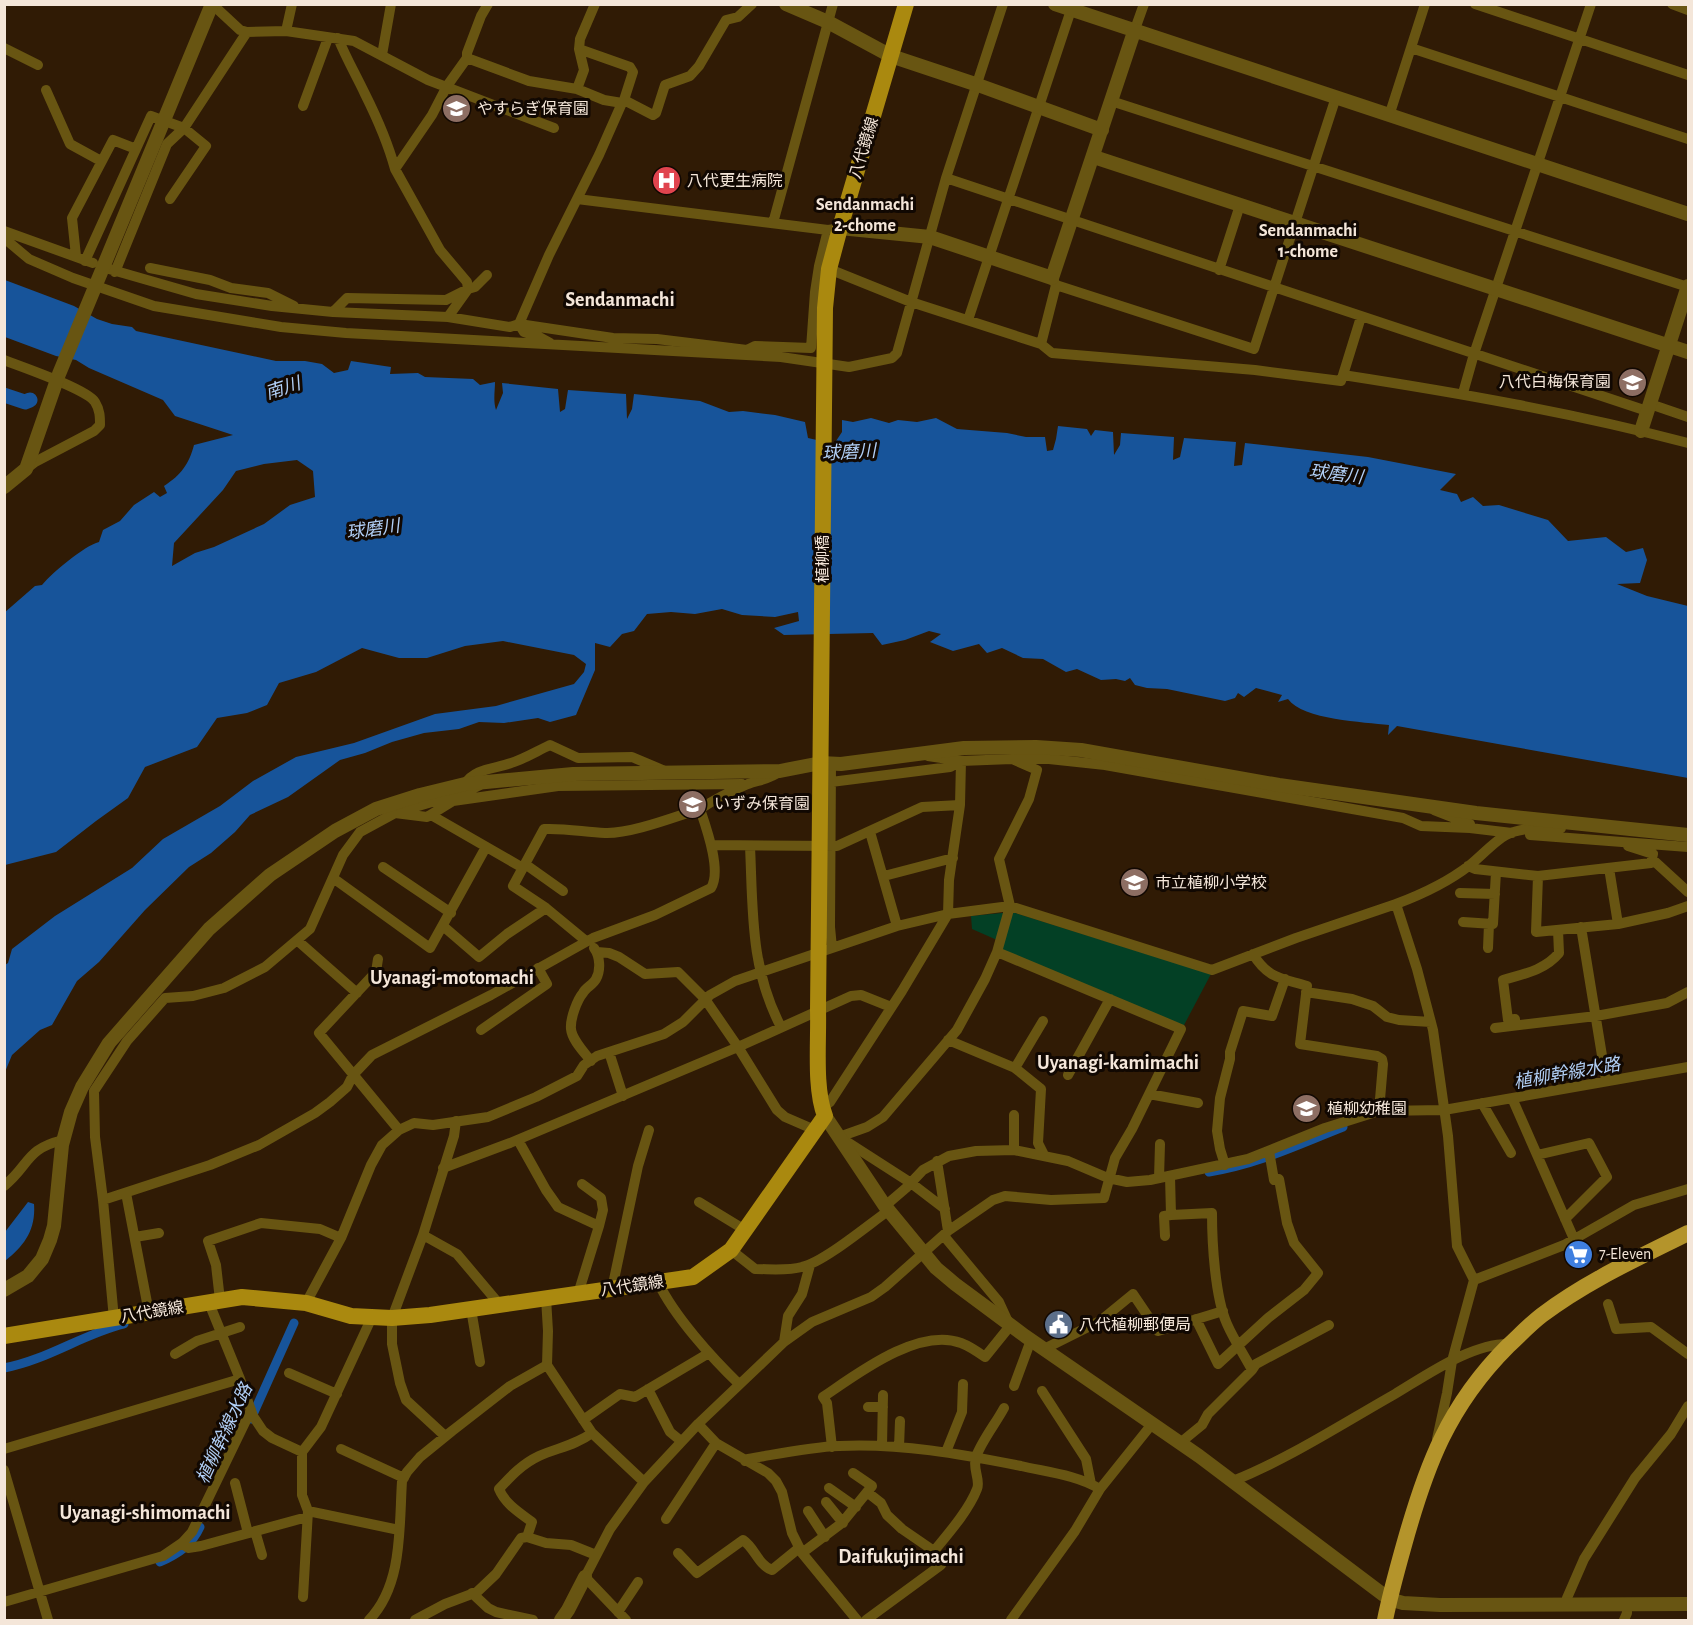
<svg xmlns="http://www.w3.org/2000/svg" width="1693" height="1625" font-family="'Alegreya Sans','Noto Sans JP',sans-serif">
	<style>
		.green { fill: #034025 }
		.water { fill: #17549a; fill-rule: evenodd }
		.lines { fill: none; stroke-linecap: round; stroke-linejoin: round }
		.canal { stroke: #17549a; stroke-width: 9 }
		.river { stroke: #17549a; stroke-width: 15 }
		.minor { stroke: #685512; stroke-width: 10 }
		.tertiary { stroke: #685512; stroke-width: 14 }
		.primary { stroke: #aa890f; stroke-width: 16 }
		.trunk { stroke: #b4942b; stroke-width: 16 }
		.labels { text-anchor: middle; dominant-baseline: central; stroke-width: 6; stroke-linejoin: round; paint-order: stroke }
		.poi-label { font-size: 16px; fill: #f4e6d9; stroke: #110802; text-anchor: start }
		.street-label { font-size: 16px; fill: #f4e6d9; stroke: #110802 }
		.neighbourhood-label { font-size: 18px; font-weight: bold; fill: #f4e6d9; stroke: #110802 }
		.water-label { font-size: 18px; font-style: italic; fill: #b1cff6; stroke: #110802 }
		.quarter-label { font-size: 20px; font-weight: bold; fill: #f4e6d9; stroke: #110802 }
	</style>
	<rect width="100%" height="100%" fill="#301b05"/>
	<path class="green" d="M1012 912 1211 974 1183 1027 1000 952 997 940 972 929 971 916Z"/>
	<path class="water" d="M5 280 74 306 97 319 112 324 132 327 136 331 276 361H305L322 364 334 373 348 370 351 361 391 367 390 374 418 373 425 377 473 379 480 385 495 382C495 391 493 401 496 410L503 393 502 383 558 389 560 412 565 409 568 390 626 394 627 419 632 409 634 394 700 401 729 412 743 411 775 415 805 422 808 438 834 444 842 432V420L853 422 871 418 889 423 898 420 917 422 936 418 957 429 1007 433 1026 437H1045L1047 451 1053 450 1056 439 1058 426 1087 429 1091 436 1095 430 1113 432 1114 455 1120 445 1121 433 1174 437 1173 460 1180 457 1184 438 1236 442 1234 466 1242 465 1245 443 1368 457 1456 474 1440 490 1457 494 1461 502 1473 497 1483 506 1499 505 1548 520 1568 541 1606 537 1626 552 1643 548 1647 560 1640 583 1617 584 1647 596 1688 606V778L1397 726 1388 735 1389 725C1364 722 1303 720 1288 699L1278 702 1282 695 1256 688 1244 697 1238 693 1235 698 1225 701 1167 689 1147 688 1135 685 1130 678 1125 681 1116 679 1101 680 1077 669 1066 672 1043 659 1023 658 1002 648 987 653 979 644 953 651 930 642 941 634 929 631 905 640 882 645 873 633 784 635 774 628 799 621 798 612 775 617 742 615 722 609 695 614 671 612 647 614 634 631 622 634 610 647 595 643V670L576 715 550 722 538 718 504 723 479 722 459 729 424 733 392 742 365 753 340 760 288 797 250 815 235 832 211 853 189 867 145 910 99 962 77 981 52 1025 40 1030 12 1055 5 1072V965L8 963 12 949 55 916 132 868 163 839 220 806 253 781 296 757 354 743 435 714 496 706 574 684 584 672 586 664 574 655 503 641 465 646 427 658H399L362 648 316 672 279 683 267 705 247 713 217 718 197 747 145 767 128 798 96 821 56 852 5 865 4 613 35 586 42 585C53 572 84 546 99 542L103 530 120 521 134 505 154 492 160 497 167 493 164 486C181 475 189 464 194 445L233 435 175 416 163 400 89 368 76 360 56 356 5 337ZM297 460 313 471 315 497 290 505 264 524 214 547 195 553 172 566 174 543 223 490 236 471 264 464Z
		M28 1202 34 1204C36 1230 24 1246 5 1261V1232Z"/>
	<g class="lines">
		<path class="canal" d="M1209 1172C1258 1164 1297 1145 1343 1127
			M4 1368C47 1360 83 1334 124 1324
			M251 1419 294 1323
			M160 1562C178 1554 192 1545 200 1527"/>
		<path class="river" d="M4 395 25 402 30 400"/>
		<path class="minor" d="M212 4 240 30 247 32 286 31 354 41 428 80 554 128
			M1475 4 1688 75
			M1672 4 1688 10
			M286 31 292 4
			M1134 32 1144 4
			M338 38C346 58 356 75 365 94 377 118 388 143 395 169L432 115 447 86 467 58V53L481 16 488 4
			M4 48 38 65
			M1411 48 1688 139
			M579 49 630 67 633 72 624 100
			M382 55 391 4
			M467 58 529 81 577 89 604 100 622 103 624 100 653 115 656 113 665 85 690 76 699 66 726 20 738 17 752 4
			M577 89 584 70 579 49 580 39 595 4
			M46 90 70 144 101 161
			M1111 101 1688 287
			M303 106 328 38
			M1389 116 1425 4
			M946 178 1647 411
			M577 199 828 230 835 229
			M773 223 833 4
			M4 231 93 263
			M4 238 29 259 73 278 154 306 281 327 346 333 781 357 849 367 892 358 897 353 946 178 1003 4
			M76 256 72 218 113 140 136 149
			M85 261 151 116 184 128 206 146 170 199
			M150 268 210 280 231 288 268 293 294 306
			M109 269 196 294 272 306 333 312 448 317 510 327 519 324 549 255 599 155 622 103
			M829 269 911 302 1041 344 1052 353 1255 370 1341 381 1343 375C1459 393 1574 413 1688 443
			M1219 270 1240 205
			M115 272 167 144 184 128 247 32
			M1052 278 1056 285 1254 349 1336 97
			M333 312 347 298 446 300 468 289 467 282 440 250 395 169
			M448 317 468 289 475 287 487 275
			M968 320 1071 10
			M519 324 613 338 657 339 747 350 755 346 811 348 815 292 819 266 828 230
			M519 324 524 332 539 337 550 343
			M1041 344 1056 285
			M4 360C22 367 87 389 95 402 100 410 100 417 100 425L94 431 35 462 26 469
			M1343 375 1361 317
			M1463 393 1474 354 1591 4
			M1650 404 1688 417
			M1012 759H1049L1105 765 1403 818 1421 826 1470 828 1512 833
			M831 764 830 927 832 948
			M831 782 950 767 961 761 1012 759 1037 770 1029 799 999 859 1010 906 997 952 985 979 957 1030 883 1117 867 1127 839 1137
			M465 784C475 768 495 769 511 763 524 759 537 751 550 745L578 758 632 757 665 771
			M1434 810 1470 824
			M398 812 466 792 480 785
			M431 815 523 868
			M870 832 897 926
			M1530 835 1688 847
			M712 845 837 846 922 807 960 805
			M750 846C753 910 750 968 781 1027
			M1652 859 1688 892
			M525 864 563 891
			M1468 866 1475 869 1538 876
			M383 867 451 913
			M1609 868 1618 924 1536 932 1538 876 1651 863 1653 854 1628 846
			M884 876 953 858
			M333 878 430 948 486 847
			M1460 893 1495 894
			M1463 922 1493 924 1496 872
			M1618 924 1668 913 1688 906
			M443 926 479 957 507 934 546 908
			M1581 927 1606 1080
			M298 941 357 993
			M586 941 546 908 513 886 544 829C565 828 584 832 605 833 631 834 674 817 700 809
			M1488 948 1489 924
			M597 952 609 953 619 957 645 974 678 972 705 999 738 1047 777 1110 785 1117 815 1130
			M1253 954C1268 979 1282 978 1307 986L1300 1044 1377 1056 1382 1059 1383 1064 1379 1111
			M378 959 376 972 319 1033 399 1130
			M1306 992 1352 999 1373 1006 1387 1017 1399 1020 1431 1022
			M1515 1025V1019L1508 1020 1503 980C1524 974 1545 970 1559 953L1558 930
			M1495 1028 1596 1016 1667 1003 1688 992
			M481 1030 547 984 538 968
			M948 1040 1015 1068 1041 1089 1038 1143 1044 1155
			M609 1052 623 1096
			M591 1061C584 1052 572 1040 571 1029 570 1019 577 1000 583 993 586 987 593 985 596 979 601 970 600 956 594 948
			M1015 1068 1043 1021
			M1068 1075 1110 999
			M1149 1094 1198 1103
			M1512 1098 1574 1239
			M1482 1103 1511 1153
			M821 1105H826L830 1102 902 991 948 914 949 880 960 805 961 761 928 756
			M841 1138 911 1183 945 1209
			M518 1140 546 1190 558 1207 599 1226 578 1294
			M1014 1150V1115
			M1537 1155 1589 1143 1607 1177 1565 1219
			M1225 1165 1220 1149 1217 1131 1220 1098 1230 1059V1052L1243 1011 1272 1016 1285 979
			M443 1168 510 1143 738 1047 851 996 861 995 891 1007
			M1170 1176 1171 1215 1212 1213C1212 1243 1215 1297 1227 1324 1234 1340 1244 1355 1252 1370L1208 1414 1202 1425 1180 1443
			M1159 1178 1160 1144
			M582 1184 601 1198 603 1210 599 1226
			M4 1186C30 1165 25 1149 63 1140
			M126 1193 149 1313
			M103 1200 95 1137 94 1091 127 1041 165 998 193 996 224 988 265 967 310 929 343 855 360 832 395 813 427 817 453 801 558 786 742 784
			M699 1202 745 1230
			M885 1206 906 1188 923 1170 949 1156 976 1151 1014 1150 1068 1161 1108 1178 1127 1182 1150 1180 1248 1159 1325 1128 1379 1111 1444 1110 1688 1067
			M948 1231 993 1200 1005 1196 1051 1200 1104 1198 1115 1158 1132 1129 1181 1029 997 952
			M423 1235 457 1254 500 1305
			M1165 1236 1164 1216 1171 1215
			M135 1237 159 1233
			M731 1250 755 1269C770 1269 787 1271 802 1267 824 1262 868 1225 888 1211
			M1474 1280 1564 1245 1634 1205 1688 1189
			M658 1282C674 1316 712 1358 739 1384
			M612 1289 638 1166 649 1130
			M546 1298 548 1331 547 1365 592 1433 644 1482
			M220 1300 216 1265 208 1241 261 1223 320 1229 341 1238
			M209 1303 240 1379 253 1416 263 1431 272 1438 302 1452V1495L308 1511 399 1530
			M306 1303 341 1238 371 1165 382 1145 399 1130 414 1123 433 1125 488 1117 536 1097 577 1076 584 1065 597 1056 664 1034 683 1022 710 995 735 981 897 926 948 914 1010 906 1212 970 1296 938 1396 904
			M1608 1304 1616 1329 1651 1327 1688 1354
			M471 1309 480 1362
			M114 1319 103 1200 210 1165 259 1145 315 1113 330 1102 347 1087 353 1075 372 1055 491 995 593 938 655 915 711 888C722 871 706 827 700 809 715 799 731 791 748 784 759 780 771 779 780 771
			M1196 1319 1218 1364 1268 1318 1304 1290 1318 1273 1294 1243 1287 1223 1279 1179 1274 1180 1269 1151
			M784 1342 788 1316 802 1294 810 1265
			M1044 1349 1100 1321 1133 1294 1158 1331 1223 1311
			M175 1354 197 1341 240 1327
			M1252 1370 1256 1364 1329 1325
			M289 1373 337 1394
			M1014 1386 1031 1340
			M648 1389 670 1432 681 1441
			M1042 1391 1086 1459 1091 1484
			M868 1407H883
			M583 1420 620 1394 635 1397 709 1353
			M698 1424 716 1443 768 1473 776 1481 782 1492 792 1533 802 1553 857 1620
			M445 1436 406 1400 400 1383 392 1344V1318L423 1235 454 1136 456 1121
			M1437 1439 1447 1393 1452 1361 1474 1280 1457 1246 1448 1136 1433 1030 1417 969 1396 904C1423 894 1448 882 1470 865 1480 857 1496 840 1506 835 1522 827 1543 828 1561 828L1562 821
			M882 1446 883 1395
			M832 1447 827 1403 823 1397C857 1374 918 1327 961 1343 969 1346 978 1352 985 1357L1010 1326 999 1302 944 1236
			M899 1447 900 1421
			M4 1449 240 1379
			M341 1449 404 1478
			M302 1452 321 1427 372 1317
			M946 1452 962 1412 963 1384
			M745 1461 748 1459C778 1454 809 1447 839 1446 900 1443 961 1454 1021 1466 1047 1472 1077 1475 1100 1489
			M4 1470 48 1620
			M1233 1481C1290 1458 1342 1424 1395 1394 1427 1375 1473 1342 1511 1344
			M235 1483 248 1533
			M829 1488 856 1507
			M826 1502 843 1523
			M808 1511 825 1537
			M666 1519 716 1443
			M255 1531 262 1555
			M527 1537 546 1543 571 1545 596 1555
			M182 1543 188 1548 201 1546 307 1517
			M934 1551C948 1534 969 1510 977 1489 981 1480 972 1469 976 1457 981 1442 996 1423 1004 1408
			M678 1553 697 1573 743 1540C755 1548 758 1565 772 1570L799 1548
			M802 1553 842 1523 872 1486 853 1473
			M472 1593 488 1608 496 1612 533 1620
			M303 1597 308 1511
			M4 1602 163 1556 182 1543 192 1532 251 1410
			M1566 1605 1567 1598 1584 1559 1635 1478 1671 1434 1688 1406
			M618 1612 638 1582
			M369 1620C403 1585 399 1528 402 1481L407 1472 420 1457 452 1431 510 1386 547 1365
			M415 1620 445 1604 477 1592 496 1574 521 1538 527 1537 532 1522C520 1513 505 1504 499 1489 511 1476 522 1464 539 1456 557 1448 576 1445 592 1433
			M626 1620 585 1577 610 1529 644 1482 698 1424 784 1342 812 1322 871 1297 885 1287 948 1231 937 1161
			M866 1620 941 1565 934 1551 902 1529 887 1515 881 1503 867 1492
			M1011 1620 1075 1531 1100 1489 1152 1424
			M1624 1620 1627 1613V1604"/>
		<path class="tertiary" d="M786 4 828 22 891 56 978 85 1102 130
			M1055 4 1688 214
			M1094 157 1688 352
			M840 228 930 237 1052 278 1134 32
			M1641 431 1688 286
			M4 487 26 469 59 374 212 4
			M825 1116 885 1206 936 1268 955 1284 1025 1336 1199 1456 1389 1599 1403 1603 1440 1605 1688 1604
			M4 1290 28 1276 42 1259 50 1240 54 1226 62 1145 71 1112 82 1087 109 1043 209 929 270 875 335 831 376 809 420 795 465 784 573 774 780 771 821 763 841 764 964 748 1036 747 1081 750 1279 785 1476 813 1688 835
			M561 1620 568 1610 585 1577"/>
		<path class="primary" d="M4 1336 242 1297 306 1303 351 1316 392 1318 430 1315 693 1277 731 1250 825 1116C814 1088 819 1041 818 1010L825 308 829 269 840 228 906 4"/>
		<path class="trunk" d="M1385 1620C1390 1595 1397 1570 1404 1545 1426 1466 1448 1406 1508 1346 1519 1336 1529 1325 1542 1315 1587 1281 1638 1258 1688 1233"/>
	</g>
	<defs>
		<symbol id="school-disc" viewBox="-11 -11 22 22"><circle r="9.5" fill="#8d6e63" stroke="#110802"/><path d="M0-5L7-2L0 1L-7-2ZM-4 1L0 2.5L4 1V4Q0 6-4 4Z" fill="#fff"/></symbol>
		<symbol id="hospital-disc" viewBox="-11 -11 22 22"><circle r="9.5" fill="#e0444e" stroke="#110802"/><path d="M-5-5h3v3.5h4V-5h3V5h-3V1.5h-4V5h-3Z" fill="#fff"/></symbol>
		<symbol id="supermarket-disc" viewBox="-11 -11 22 22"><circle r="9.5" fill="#3f7fe0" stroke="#110802"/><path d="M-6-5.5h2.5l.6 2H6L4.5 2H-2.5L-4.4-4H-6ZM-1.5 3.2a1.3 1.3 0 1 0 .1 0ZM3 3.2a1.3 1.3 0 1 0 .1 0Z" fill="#fff"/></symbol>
		<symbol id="civic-disc" viewBox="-11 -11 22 22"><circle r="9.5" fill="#5c6f8a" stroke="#110802"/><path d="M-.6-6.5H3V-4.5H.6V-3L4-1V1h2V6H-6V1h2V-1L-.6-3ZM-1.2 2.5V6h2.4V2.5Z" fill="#fff"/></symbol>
	</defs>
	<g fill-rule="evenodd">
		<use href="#school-disc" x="440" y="92" width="33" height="33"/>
		<use href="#hospital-disc" x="650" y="164" width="33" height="33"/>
		<use href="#school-disc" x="1616" y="366" width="33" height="33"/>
		<use href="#school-disc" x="676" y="788" width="33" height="33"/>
		<use href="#school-disc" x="1118" y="866" width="33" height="33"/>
		<use href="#school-disc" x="1290" y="1092" width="33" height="33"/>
		<use href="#supermarket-disc" x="1562" y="1238" width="33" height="33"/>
		<use href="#civic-disc" x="1042" y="1308" width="33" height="33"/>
	</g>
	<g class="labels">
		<g class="poi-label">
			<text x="477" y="109">やすらぎ保育園</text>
			<text x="687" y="181">八代更生病院</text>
			<text x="1611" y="382" text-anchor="end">八代白梅保育園</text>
			<text x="714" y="804">いずみ保育園</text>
			<text x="1155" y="883">市立植柳小学校</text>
			<text x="1327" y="1109">植柳幼稚園</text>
			<text x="1599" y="1254">7-Eleven</text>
			<text x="1079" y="1325">八代植柳郵便局</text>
		</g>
		<g class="street-label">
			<text transform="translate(864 148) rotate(-73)">八代鏡線</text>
			<text transform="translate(823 559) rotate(-90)">植柳橋</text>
			<text transform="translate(632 1286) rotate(-8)">八代鏡線</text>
			<text transform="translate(152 1312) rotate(-9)">八代鏡線</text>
		</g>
		<g class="neighbourhood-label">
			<text x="865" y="205">Sendanmachi<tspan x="865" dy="21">2-chome</tspan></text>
			<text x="1308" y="231">Sendanmachi<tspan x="1308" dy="21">1-chome</tspan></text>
		</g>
		<g class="water-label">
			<text transform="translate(283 389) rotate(-18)">南川</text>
			<text transform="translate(849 453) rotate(-3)">球磨川</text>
			<text transform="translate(1336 475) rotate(7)">球磨川</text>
			<text transform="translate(373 530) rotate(-8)">球磨川</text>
			<text transform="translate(1567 1074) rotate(-10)">植柳幹線水路</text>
			<text transform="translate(225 1434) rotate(-65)">植柳幹線水路</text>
		</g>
		<g class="quarter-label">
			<text x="620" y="300">Sendanmachi</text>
			<text x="452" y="978">Uyanagi-motomachi</text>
			<text x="1118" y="1063">Uyanagi-kamimachi</text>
			<text x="145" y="1513">Uyanagi-shimomachi</text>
			<text x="901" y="1557">Daifukujimachi</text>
		</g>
	</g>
	<rect width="1693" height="1625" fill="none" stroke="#f4e6d9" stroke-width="12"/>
</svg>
